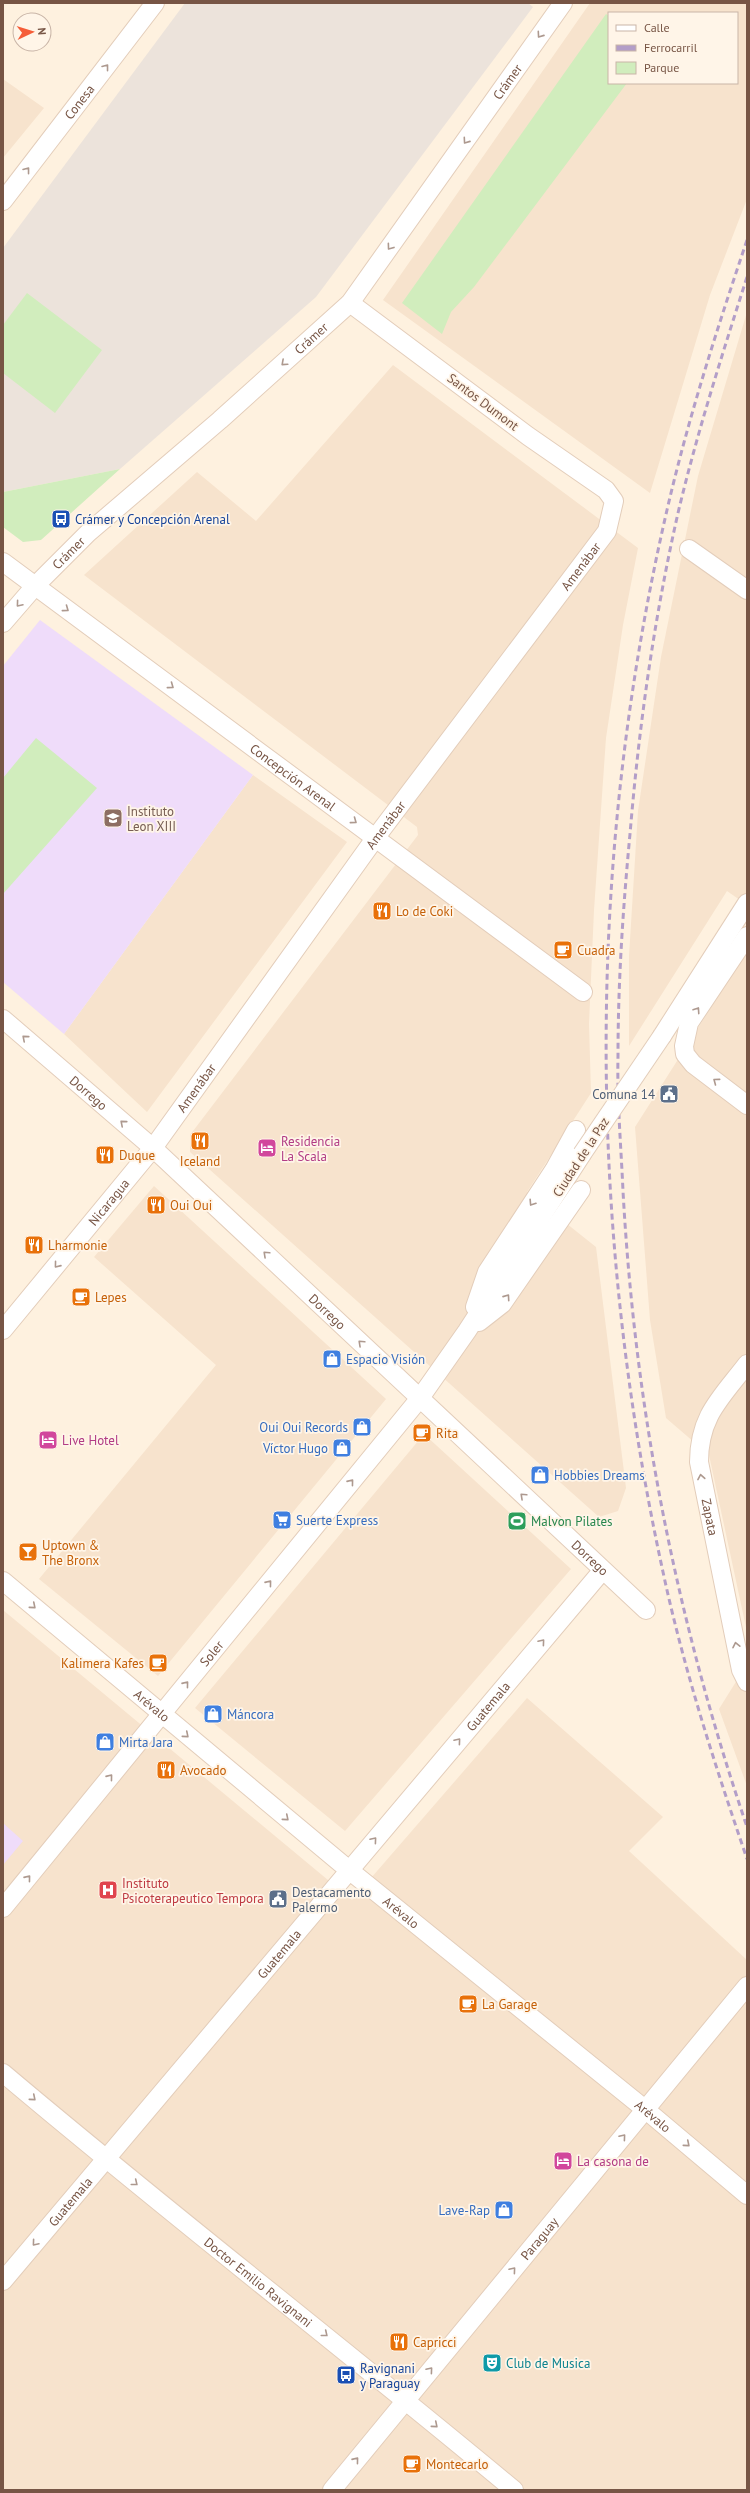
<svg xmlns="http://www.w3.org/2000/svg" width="750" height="2493" font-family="'PT Sans',sans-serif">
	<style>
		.residential { fill: #f7e3cd; fill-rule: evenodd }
		.industrial { fill: #ece3db }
		.education { fill: #efdcfa }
		.green { fill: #d1edbd }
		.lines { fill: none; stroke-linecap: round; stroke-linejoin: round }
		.street-casing { stroke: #e3cdba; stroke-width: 20 }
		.street { stroke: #fff; stroke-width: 18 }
		.rail { stroke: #b39ec8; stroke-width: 3; stroke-dasharray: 6 4; stroke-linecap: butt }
		.street-bridge-casing { stroke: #e3cdba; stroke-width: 20; stroke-linecap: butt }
		.street-bridge { stroke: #fff; stroke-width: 18 }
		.oneway { stroke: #ad998f }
		.labels { text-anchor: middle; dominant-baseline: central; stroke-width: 3.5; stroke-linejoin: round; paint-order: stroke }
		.street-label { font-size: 13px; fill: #775545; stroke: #fff5e8 }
		.transit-label { font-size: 13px; fill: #164399; stroke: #fff5e8; text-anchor: start }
		.education-label { font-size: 13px; fill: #785e54; stroke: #fff5e8; text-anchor: start }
		.food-label { font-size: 13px; fill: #c56008; stroke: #fff5e8; text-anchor: start }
		.service-label { font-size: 13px; fill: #4e5e75; stroke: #fff5e8; text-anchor: end }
		.hotel-label { font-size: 13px; fill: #b23c85; stroke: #fff5e8; text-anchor: start }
		.shop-label { font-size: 13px; fill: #366cbe; stroke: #fff5e8; text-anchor: start }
		.leisure-label { font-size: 13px; fill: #27864d; stroke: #fff5e8; text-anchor: start }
		.health-label { font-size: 13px; fill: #be3a42; stroke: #fff5e8; text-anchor: start }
		.culture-label { font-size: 13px; fill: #0d838f; stroke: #fff5e8; text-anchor: start }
	</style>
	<rect width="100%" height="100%" fill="#fef1df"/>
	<path class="residential" d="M590 3H747V199L710 295 650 493 383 300ZM609 13H737V83H609Z
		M3 79 44 108 3 158Z
		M747 312V905L727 891 629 1046V956L638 811 661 657 698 476Z
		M393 365 638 548 623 625 606 738 594 910 589 1024 591 1093 527 1192 596 1247 626 1488 618 1511 599 1517 190 1152V1135L418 835 417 827 84 575 197 472 256 521Z
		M253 775 347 842 147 1112 64 1034Z
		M747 951V1632L709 1455 666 1418 650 1320 635 1127Z
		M154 1186 386 1399 158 1676 39 1579 216 1365 94 1257Z
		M424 1434 571 1569 345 1831 195 1708Z
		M3 1610 352 1900 527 1698 663 1817 629 1851 747 1960V2490H3Z
		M747 1664V1786L719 1709Z"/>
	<path class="industrial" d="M185 3H528L533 7 316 297 120 469 3 492V248Z"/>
	<path class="education" d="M40 620 253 775 64 1034 3 982V666Z
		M3 1823 23 1841 3 1865Z"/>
	<path class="green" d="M606 14 609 16V83H627L474 287 451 312 442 334 402 303Z
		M27 293 102 350 55 413 3 373V325Z
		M120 469 41 540 23 542 3 527V492Z
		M36 738 97 788 3 894V778Z"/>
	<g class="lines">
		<defs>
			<g id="street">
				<path id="s1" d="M3 201 155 3"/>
				<path d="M689 549 747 590"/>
				<path id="s2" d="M3 562 583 992"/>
				<path id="s3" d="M3 623 35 586 88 533 220 420 350 303 563 3"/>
				<path d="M747 936 689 1023 684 1046 685 1054 693 1064 747 1105"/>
				<path id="s4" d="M3 1019 153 1148 646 1610"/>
				<path d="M662 1036 747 903"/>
				<path d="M475 1307 487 1272 554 1170 576 1130"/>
				<path d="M479 1322 502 1304 581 1190"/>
				<path id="s5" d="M3 1330 153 1148 376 837 607 531 614 501 606 490 528 436 350 303"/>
				<path id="s6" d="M747 1364C721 1398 699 1416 699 1462L741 1670 747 1682"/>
				<path id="s7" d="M3 1581 349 1870 646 2110 747 2195"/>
				<path id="s8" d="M3 1908 420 1398 467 1331 582 1154"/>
				<path id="s9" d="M3 2073C171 2215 345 2349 514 2490"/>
				<path id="s10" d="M3 2281 602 1571"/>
				<path id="s11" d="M332 2490 747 1986"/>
			</g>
		</defs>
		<use href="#street" class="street-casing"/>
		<use href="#street" class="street"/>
		<path class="rail" d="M747 240C717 329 688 419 667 510 586 860 587 1223 663 1572 684 1670 715 1765 747 1859
			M747 277C722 355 697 433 678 513 654 619 639 726 630 834 623 908 618 982 618 1056 617 1101 621 1146 623 1191 635 1410 676 1618 747 1827"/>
		<defs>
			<path id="street-bridge" d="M582 1154 662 1036"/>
		</defs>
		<use href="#street-bridge" class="street-bridge-casing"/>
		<use href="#street-bridge" class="street-bridge"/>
	</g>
	<defs><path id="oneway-chevron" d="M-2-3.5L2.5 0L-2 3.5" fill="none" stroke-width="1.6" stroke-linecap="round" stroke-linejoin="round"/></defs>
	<g class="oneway">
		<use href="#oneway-chevron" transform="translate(540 35) rotate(125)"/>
		<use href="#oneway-chevron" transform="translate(106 67) rotate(-52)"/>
		<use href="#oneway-chevron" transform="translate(466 141) rotate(125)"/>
		<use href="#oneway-chevron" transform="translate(27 170) rotate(-52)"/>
		<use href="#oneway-chevron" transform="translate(390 247) rotate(126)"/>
		<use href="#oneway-chevron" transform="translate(284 363) rotate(138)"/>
		<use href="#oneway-chevron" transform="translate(19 604) rotate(130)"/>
		<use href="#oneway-chevron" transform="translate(66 609) rotate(36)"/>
		<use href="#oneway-chevron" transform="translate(171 686) rotate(36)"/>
		<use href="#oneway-chevron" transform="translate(354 821) rotate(36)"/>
		<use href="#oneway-chevron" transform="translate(697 1010) rotate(-56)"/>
		<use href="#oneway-chevron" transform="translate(25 1038) rotate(-139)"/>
		<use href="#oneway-chevron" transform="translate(716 1081) rotate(-143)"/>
		<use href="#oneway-chevron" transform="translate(123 1123) rotate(-139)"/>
		<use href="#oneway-chevron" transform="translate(532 1203) rotate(123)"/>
		<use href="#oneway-chevron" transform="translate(266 1254) rotate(-137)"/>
		<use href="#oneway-chevron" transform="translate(57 1265) rotate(129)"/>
		<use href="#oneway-chevron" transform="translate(507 1297) rotate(-55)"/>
		<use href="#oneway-chevron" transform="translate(361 1343) rotate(-137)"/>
		<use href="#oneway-chevron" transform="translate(701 1477) rotate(-100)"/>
		<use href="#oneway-chevron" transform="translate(351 1482) rotate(-51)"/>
		<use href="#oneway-chevron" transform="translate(523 1496) rotate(-137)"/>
		<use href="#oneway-chevron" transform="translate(269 1583) rotate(-51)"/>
		<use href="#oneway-chevron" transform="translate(33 1606) rotate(40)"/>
		<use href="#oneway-chevron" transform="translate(542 1642) rotate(-50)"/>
		<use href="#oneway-chevron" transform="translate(736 1645) rotate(-102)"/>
		<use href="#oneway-chevron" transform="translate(186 1684) rotate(-51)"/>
		<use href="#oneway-chevron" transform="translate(186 1735) rotate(40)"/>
		<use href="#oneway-chevron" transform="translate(458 1741) rotate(-50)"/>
		<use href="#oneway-chevron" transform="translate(110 1777) rotate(-51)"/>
		<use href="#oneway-chevron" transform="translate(286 1818) rotate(40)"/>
		<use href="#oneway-chevron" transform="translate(374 1840) rotate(-50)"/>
		<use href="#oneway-chevron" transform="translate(28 1878) rotate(-51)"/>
		<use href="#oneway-chevron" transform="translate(33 2098) rotate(40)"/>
		<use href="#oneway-chevron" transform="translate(623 2137) rotate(-50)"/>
		<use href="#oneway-chevron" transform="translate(687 2144) rotate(40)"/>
		<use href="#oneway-chevron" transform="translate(135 2183) rotate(39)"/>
		<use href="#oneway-chevron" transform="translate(35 2243) rotate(130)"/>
		<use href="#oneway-chevron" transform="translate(513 2270) rotate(-50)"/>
		<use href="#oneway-chevron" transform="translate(325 2334) rotate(39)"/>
		<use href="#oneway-chevron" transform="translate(430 2370) rotate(-50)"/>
		<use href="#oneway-chevron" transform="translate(435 2425) rotate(40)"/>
		<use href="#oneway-chevron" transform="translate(356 2460) rotate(-51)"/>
	</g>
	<defs>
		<symbol id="bus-square" viewBox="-11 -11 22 22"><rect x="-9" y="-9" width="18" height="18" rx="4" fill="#1a4fb4" stroke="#fff5e8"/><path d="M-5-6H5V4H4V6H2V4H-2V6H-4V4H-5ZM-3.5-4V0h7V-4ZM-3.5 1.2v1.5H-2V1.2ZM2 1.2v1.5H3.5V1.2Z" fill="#fff"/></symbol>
		<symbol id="school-square" viewBox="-11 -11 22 22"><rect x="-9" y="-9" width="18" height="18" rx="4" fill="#8d6e63" stroke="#fff5e8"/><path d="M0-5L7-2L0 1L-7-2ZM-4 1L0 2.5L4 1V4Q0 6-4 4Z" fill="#fff"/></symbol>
		<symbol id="restaurant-square" viewBox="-11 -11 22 22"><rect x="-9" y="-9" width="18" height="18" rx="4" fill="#e8710a" stroke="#fff5e8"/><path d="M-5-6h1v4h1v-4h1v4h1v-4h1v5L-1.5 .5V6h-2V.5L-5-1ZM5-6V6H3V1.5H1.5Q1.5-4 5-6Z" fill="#fff"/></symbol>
		<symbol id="cafe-square" viewBox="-11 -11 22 22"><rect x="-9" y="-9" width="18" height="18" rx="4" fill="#e8710a" stroke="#fff5e8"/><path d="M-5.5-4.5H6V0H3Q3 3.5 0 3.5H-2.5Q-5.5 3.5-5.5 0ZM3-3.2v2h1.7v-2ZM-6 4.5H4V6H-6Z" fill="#fff"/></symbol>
		<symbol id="civic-square" viewBox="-11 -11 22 22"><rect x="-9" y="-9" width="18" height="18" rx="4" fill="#5c6f8a" stroke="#fff5e8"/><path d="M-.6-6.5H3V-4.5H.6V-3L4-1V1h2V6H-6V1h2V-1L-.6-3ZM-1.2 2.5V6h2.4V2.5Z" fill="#fff"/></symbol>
		<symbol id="hotel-square" viewBox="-11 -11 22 22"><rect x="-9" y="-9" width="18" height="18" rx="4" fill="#d1479c" stroke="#fff5e8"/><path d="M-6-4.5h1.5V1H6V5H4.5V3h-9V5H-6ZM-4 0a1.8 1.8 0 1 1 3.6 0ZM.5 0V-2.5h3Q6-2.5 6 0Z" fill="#fff"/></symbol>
		<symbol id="shop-square" viewBox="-11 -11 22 22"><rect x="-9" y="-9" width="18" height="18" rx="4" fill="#3f7fe0" stroke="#fff5e8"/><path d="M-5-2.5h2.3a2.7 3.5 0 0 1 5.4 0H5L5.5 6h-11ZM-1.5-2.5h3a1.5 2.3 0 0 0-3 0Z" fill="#fff"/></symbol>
		<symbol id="supermarket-square" viewBox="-11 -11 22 22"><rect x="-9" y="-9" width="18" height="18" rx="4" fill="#3f7fe0" stroke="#fff5e8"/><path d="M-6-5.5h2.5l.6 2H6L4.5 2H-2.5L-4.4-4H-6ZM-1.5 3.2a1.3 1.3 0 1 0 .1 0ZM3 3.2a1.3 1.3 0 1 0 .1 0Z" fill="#fff"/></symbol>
		<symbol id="stadium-square" viewBox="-11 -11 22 22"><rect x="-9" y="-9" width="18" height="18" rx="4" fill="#2e9e5b" stroke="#fff5e8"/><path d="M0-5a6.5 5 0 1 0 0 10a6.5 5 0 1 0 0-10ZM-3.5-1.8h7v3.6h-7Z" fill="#fff"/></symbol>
		<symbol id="bar-square" viewBox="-11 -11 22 22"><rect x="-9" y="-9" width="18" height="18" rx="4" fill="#e8710a" stroke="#fff5e8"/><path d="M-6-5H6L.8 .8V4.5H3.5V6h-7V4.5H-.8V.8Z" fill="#fff"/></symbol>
		<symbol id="hospital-square" viewBox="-11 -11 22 22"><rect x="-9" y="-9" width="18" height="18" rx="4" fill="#e0444e" stroke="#fff5e8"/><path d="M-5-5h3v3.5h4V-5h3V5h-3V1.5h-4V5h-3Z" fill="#fff"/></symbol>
		<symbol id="theatre-square" viewBox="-11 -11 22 22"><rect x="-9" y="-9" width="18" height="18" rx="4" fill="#0f9aa8" stroke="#fff5e8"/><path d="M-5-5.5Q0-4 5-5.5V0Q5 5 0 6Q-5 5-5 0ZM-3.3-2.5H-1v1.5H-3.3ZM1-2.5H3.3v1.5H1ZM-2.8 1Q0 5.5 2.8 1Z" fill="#fff"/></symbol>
	</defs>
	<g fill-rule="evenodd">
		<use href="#bus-square" x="50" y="508" width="22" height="22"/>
		<use href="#school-square" x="102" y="807" width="22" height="22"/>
		<use href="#restaurant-square" x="371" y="900" width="22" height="22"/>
		<use href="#cafe-square" x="552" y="939" width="22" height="22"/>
		<use href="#civic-square" x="658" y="1083" width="22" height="22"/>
		<use href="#restaurant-square" x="189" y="1130" width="22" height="22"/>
		<use href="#hotel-square" x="256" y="1137" width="22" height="22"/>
		<use href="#restaurant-square" x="94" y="1144" width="22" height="22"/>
		<use href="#restaurant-square" x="145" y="1194" width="22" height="22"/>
		<use href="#restaurant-square" x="23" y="1234" width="22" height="22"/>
		<use href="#cafe-square" x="70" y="1286" width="22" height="22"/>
		<use href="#shop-square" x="321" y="1348" width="22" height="22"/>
		<use href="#shop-square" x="351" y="1416" width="22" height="22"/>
		<use href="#cafe-square" x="411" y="1422" width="22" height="22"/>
		<use href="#hotel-square" x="37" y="1429" width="22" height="22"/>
		<use href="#shop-square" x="331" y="1437" width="22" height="22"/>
		<use href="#shop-square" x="529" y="1464" width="22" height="22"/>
		<use href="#supermarket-square" x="271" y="1509" width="22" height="22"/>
		<use href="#stadium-square" x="506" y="1510" width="22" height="22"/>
		<use href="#bar-square" x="17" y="1541" width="22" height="22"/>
		<use href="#cafe-square" x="147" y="1652" width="22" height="22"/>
		<use href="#shop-square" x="202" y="1703" width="22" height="22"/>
		<use href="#shop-square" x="94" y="1731" width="22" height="22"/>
		<use href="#restaurant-square" x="155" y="1759" width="22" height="22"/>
		<use href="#hospital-square" x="97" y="1879" width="22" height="22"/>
		<use href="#civic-square" x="267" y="1888" width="22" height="22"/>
		<use href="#cafe-square" x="457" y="1993" width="22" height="22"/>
		<use href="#hotel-square" x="552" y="2150" width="22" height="22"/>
		<use href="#shop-square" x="493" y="2199" width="22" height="22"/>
		<use href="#restaurant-square" x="388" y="2331" width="22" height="22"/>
		<use href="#theatre-square" x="481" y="2352" width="22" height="22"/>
		<use href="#bus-square" x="335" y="2364" width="22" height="22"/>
		<use href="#cafe-square" x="401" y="2453" width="22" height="22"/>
	</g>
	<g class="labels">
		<g class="street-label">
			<text stroke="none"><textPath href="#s3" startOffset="744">Crámer</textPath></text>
			<text stroke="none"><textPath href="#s1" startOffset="125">Conesa</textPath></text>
			<text stroke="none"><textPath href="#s3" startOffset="420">Crámer</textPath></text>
			<text transform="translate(483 402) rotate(37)">Santos Dumont</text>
			<text stroke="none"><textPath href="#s3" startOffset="96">Crámer</textPath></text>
			<text stroke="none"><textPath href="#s5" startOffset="958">Amenábar</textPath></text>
			<text stroke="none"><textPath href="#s2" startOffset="361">Concepción Arenal</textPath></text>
			<text stroke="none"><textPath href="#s5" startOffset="634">Amenábar</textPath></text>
			<text stroke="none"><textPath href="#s5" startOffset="310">Amenábar</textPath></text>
			<text stroke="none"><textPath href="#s4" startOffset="113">Dorrego</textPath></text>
			<text transform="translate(581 1157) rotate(-57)">Ciudad de la Paz</text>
			<text stroke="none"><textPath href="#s5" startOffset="166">Nicaragua</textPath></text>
			<text stroke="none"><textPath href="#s4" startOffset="437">Dorrego</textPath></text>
			<text stroke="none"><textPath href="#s6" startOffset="168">Zapata</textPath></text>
			<text stroke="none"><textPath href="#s4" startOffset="797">Dorrego</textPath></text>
			<text stroke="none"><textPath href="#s8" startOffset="329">Soler</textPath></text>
			<text stroke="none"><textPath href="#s7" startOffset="194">Arévalo</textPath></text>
			<text stroke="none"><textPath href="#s10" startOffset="752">Guatemala</textPath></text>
			<text stroke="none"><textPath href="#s7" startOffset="518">Arévalo</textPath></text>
			<text stroke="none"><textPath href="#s10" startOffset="428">Guatemala</textPath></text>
			<text stroke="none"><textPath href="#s7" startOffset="842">Arévalo</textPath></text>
			<text stroke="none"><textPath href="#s10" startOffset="104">Guatemala</textPath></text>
			<text stroke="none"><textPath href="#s11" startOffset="326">Paraguay</textPath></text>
			<text stroke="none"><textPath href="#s9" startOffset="330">Doctor Emilio Ravignani</textPath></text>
		</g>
		<g class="transit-label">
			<text x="75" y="519">Crámer y Concepción Arenal</text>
			<text x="360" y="2368">Ravignani<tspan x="360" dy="15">y Paraguay</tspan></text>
		</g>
		<g class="education-label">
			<text x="127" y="811">Instituto<tspan x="127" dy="15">Leon XIII</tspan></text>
		</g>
		<g class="food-label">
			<text x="396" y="911">Lo de Coki</text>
			<text x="577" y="950">Cuadra</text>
			<text x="119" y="1155">Duque</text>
			<text x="200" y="1161" text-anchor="middle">Iceland</text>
			<text x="170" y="1205">Oui Oui</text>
			<text x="48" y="1245">Lharmonie</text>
			<text x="95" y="1297">Lepes</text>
			<text x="436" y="1433">Rita</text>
			<text x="42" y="1545">Uptown &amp;<tspan x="42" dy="15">The Bronx</tspan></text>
			<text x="144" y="1663" text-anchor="end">Kalimera Kafes</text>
			<text x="180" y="1770">Avocado</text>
			<text x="482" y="2004">La Garage</text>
			<text x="413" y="2342">Capricci</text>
			<text x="426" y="2464">Montecarlo</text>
		</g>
		<g class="service-label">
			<text x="655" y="1094">Comuna 14</text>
			<text x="292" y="1892" text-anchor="start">Destacamento<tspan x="292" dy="15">Palermo</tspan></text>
		</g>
		<g class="hotel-label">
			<text x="281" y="1141">Residencia<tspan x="281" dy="15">La Scala</tspan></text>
			<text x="62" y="1440">Live Hotel</text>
			<text x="577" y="2161">La casona de</text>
		</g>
		<g class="shop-label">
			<text x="346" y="1359">Espacio Visión</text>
			<text x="348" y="1427" text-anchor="end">Oui Oui Records</text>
			<text x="328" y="1448" text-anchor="end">Víctor Hugo</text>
			<text x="554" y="1475">Hobbies Dreams</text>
			<text x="296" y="1520">Suerte Express</text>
			<text x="227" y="1714">Máncora</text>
			<text x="119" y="1742">Mirta Jara</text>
			<text x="490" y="2210" text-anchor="end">Lave-Rap</text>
		</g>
		<g class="leisure-label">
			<text x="531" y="1521">Malvon Pilates</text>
		</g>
		<g class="health-label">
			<text x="122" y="1883">Instituto<tspan x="122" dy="15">Psicoterapeutico Tempora</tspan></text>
		</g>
		<g class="culture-label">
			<text x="506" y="2363">Club de Musica</text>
		</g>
	</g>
	<rect width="750" height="2493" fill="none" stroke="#775545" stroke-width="8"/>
	<rect x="608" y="12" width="130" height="72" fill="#fff5e8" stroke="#c9b5a7"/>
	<rect x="616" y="25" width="20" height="6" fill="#ffffff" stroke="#c9b5a7"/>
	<text x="644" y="32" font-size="12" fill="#775545">Calle</text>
	<rect x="616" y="45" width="20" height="6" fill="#b39ec8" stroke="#c9b5a7"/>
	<text x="644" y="52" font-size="12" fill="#775545">Ferrocarril</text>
	<rect x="616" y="62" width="20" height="12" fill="#d1edbd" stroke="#c9b5a7"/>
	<text x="644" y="72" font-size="12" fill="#775545">Parque</text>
	<g transform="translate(32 32) rotate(86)"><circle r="19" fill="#fff5e8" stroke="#c9b5a7"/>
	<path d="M0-3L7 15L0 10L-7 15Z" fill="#f55d38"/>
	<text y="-6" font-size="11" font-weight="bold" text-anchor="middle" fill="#775545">N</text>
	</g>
</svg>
